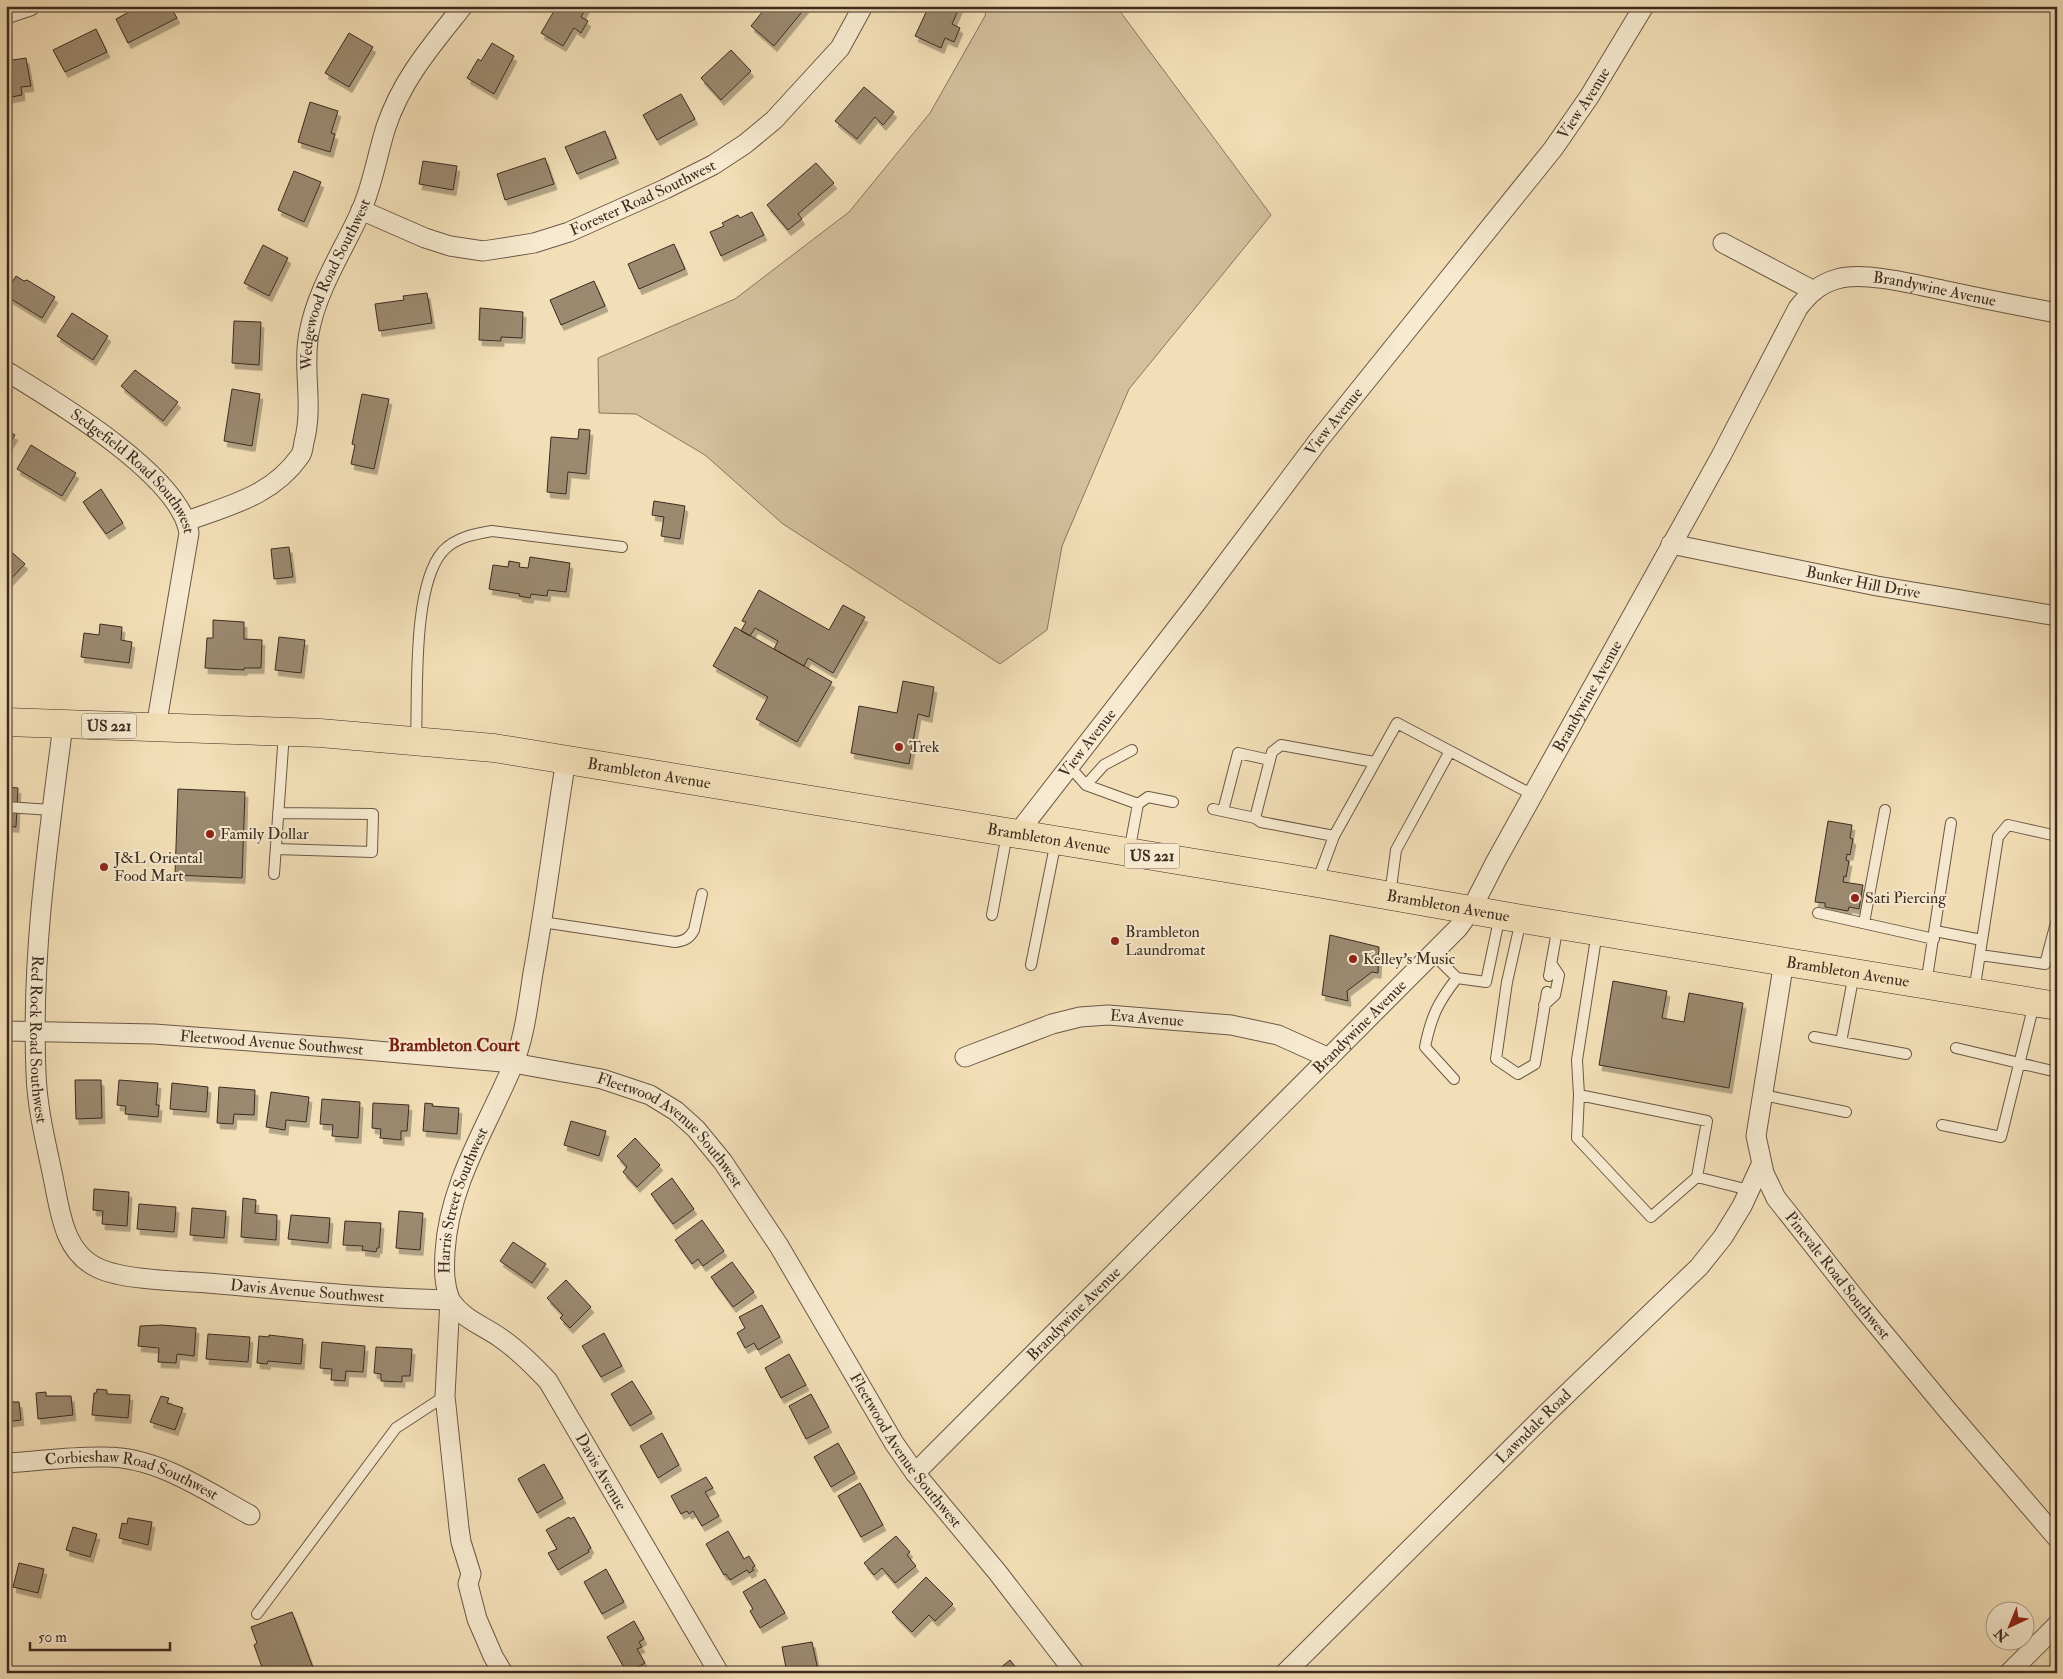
<svg xmlns="http://www.w3.org/2000/svg" width="2063" height="1679" font-family="'IM FELL Double Pica',serif">
	<style>
		.green { fill: #d4c09d; stroke: #88765e }
		.building { fill: #9b896f; stroke: #3c2b20; filter: url(#shadow) }
		.lines { fill: none; stroke-linecap: round; stroke-linejoin: round }
		.service-casing { stroke: #6a5846; stroke-width: 12 }
		.minor-casing { stroke: #6a5846; stroke-width: 21 }
		.primary-casing { stroke: #3c2b20; stroke-width: 29 }
		.service { stroke: #f7ead0; stroke-width: 10 }
		.minor { stroke: #f7ead0; stroke-width: 19 }
		.primary { stroke: #f3dfb7; stroke-width: 28 }
		.poi-dot { fill: #8f2418; stroke: #f7ead0; stroke-width: 2 }
		.labels { text-anchor: middle; dominant-baseline: central; stroke-width: 4; stroke-linejoin: round; paint-order: stroke }
		.shield { fill: #f7ead0; stroke: #746455; stroke-width: 1 }
		.shield-label { font-size: 15px; font-weight: bold; fill: #3c2b20 }
		.street-label { font-size: 16px; fill: #3c2b20; stroke: #f7ead0 }
		.poi-label { font-size: 16px; fill: #3c2b20; stroke: #f7ead0; text-anchor: start }
		.neighbourhood-label { font-size: 18px; font-weight: bold; fill: #7a1f14; stroke: #f7ead0 }
	</style>
	<defs>
		<filter id="shadow"><feDropShadow dx="3" dy="5.5" stdDeviation="0" flood-color="#0004"/></filter>
	</defs>
	<rect width="100%" height="100%" fill="#f3dfb7"/>
	<filter id="stains"><feTurbulence type="fractalNoise" baseFrequency=".004" numOctaves="4"/><feColorMatrix values="0 0 0 0 .2 0 0 0 0 .09 0 0 0 0 .02 0 0 0 .5 -.17"/></filter>
	<radialGradient id="worn" r=".72"><stop offset=".6" stop-color="#630" stop-opacity="0"/><stop offset="1" stop-color="#630" stop-opacity=".3"/></radialGradient>
	<path class="green" d="M987 6H1116L1271 215 1129 389 1062 546 1047 630 1000 664 783 524 705 455 636 414 599 413 598 358 735 299 849 212 930 113 985 16Z"/>
	<path class="building" d="M140 6H170L177 18 128 43 116 19Z
		M557 6H587L581 17 588 21 581 33 574 28 563 46 541 33Z
		M767 6 806 7 774 46 751 26Z
		M929 6H960L952 24 960 28 954 42 945 38 941 48 915 36Z
		M96 29 107 52 65 72 53 50Z
		M349 33 373 47 349 87 325 73Z
		M492 43 514 56 494 94 467 78 478 59 481 61Z
		M731 50 751 71 721 100 701 78Z
		M26 58 31 86 21 87 22 95 6 98V61Z
		M864 87 894 112 883 125 875 117 857 139 835 121Z
		M681 94 695 119 657 140 643 115Z
		M310 102 338 111 331 133 335 134 330 152 298 142Z
		M605 131 616 158 577 174 565 147Z
		M545 158 554 184 505 200 497 174Z
		M423 161 457 166 453 190 419 184Z
		M816 163 834 183 798 214 802 219 788 230 767 205Z
		M294 171 321 182 304 222 278 210Z
		M752 212 764 235 721 256 710 232 724 226 722 223 738 215 740 218Z
		M674 244 685 269 639 289 628 264Z
		M263 245 288 258 269 296 244 283Z
		M16 276 24 281 27 280 55 297 42 318 6 296V292Z
		M594 281 605 306 561 325 550 300Z
		M427 293 432 323 379 331 375 304 404 300 403 296Z
		M480 308 523 312 522 338 501 337V341L479 340Z
		M72 313 108 336 93 360 57 336Z
		M234 321 261 322 259 365 232 363Z
		M135 370 178 402 163 421 121 386Z
		M232 389 260 394 252 446 224 441Z
		M362 394 389 399 374 469 351 464 355 445 352 444Z
		M579 429 590 430 586 474 568 472 566 494 547 492 551 437 578 439Z
		M6 430 15 435 6 449Z
		M31 445 76 473 62 496 17 469Z
		M101 489 123 523 106 534 83 502Z
		M654 501 685 506 680 539 661 536 664 517 652 515Z
		M6 547 25 564 6 584Z
		M289 547 293 577 274 579 271 549Z
		M530 557 570 563 566 592 548 590 547 596 531 594 530 598 519 596 520 594 489 589 493 565 508 567 509 561 520 563 519 567 528 568Z
		M759 590 829 630 843 605 865 617 833 673 808 658 804 666 774 649 778 641 755 628 750 636 741 631 746 622 742 621Z
		M213 620 244 622V639L262 640 261 668H244V670L205 668 207 638H213Z
		M100 624 122 627 121 640 132 642 129 663 81 657 84 633 99 635Z
		M735 627 832 682 797 742 756 719 768 697 713 666Z
		M279 637 305 640 301 673 275 670Z
		M903 681 934 687 929 717 918 714 909 764 851 753 859 706 897 713Z
		M6 787 18 788 16 827 6 826Z
		M178 789 245 792 242 878 175 875Z
		M1828 821 1852 825 1850 838 1853 839 1850 855 1847 854 1846 860 1849 861 1846 877 1844 876 1843 882 1863 885 1859 909 1849 907 1848 911 1825 907V903L1815 902Z
		M1330 935 1379 947 1378 973 1372 972 1347 991 1348 1001 1322 995Z
		M1613 981 1667 991 1662 1018 1684 1022 1689 993 1743 1003 1729 1088 1599 1065Z
		M75 1080H101L102 1118 76 1119Z
		M119 1080 158 1083 156 1105H159L158 1117 125 1114 126 1106 117 1105Z
		M172 1083 208 1087 206 1112 170 1109Z
		M219 1087 255 1090 254 1115 234 1114 233 1124 217 1123Z
		M271 1092 309 1097 306 1122 286 1120 285 1130 266 1127Z
		M322 1099 360 1102 358 1138 332 1136 333 1125 320 1124Z
		M373 1103 409 1105 407 1131H401V1140L380 1138 381 1129 372 1128Z
		M425 1103 433 1104 432 1106 459 1108 457 1134 423 1131Z
		M571 1121 606 1131 599 1156 564 1145Z
		M635 1138 660 1165 637 1187 623 1172 627 1167 617 1156Z
		M672 1178 694 1209 673 1224 651 1194Z
		M94 1189 129 1192 127 1226 102 1224 103 1211 93 1210Z
		M243 1198 256 1200 255 1213 277 1215 276 1240 241 1237Z
		M139 1204 176 1207 174 1232 137 1229Z
		M192 1208 226 1211 224 1238 190 1235Z
		M399 1211 423 1213 420 1250 396 1248Z
		M291 1215 330 1218 328 1243 288 1239Z
		M702 1220 724 1251 703 1266 698 1259 692 1264 675 1240Z
		M345 1221 381 1223 379 1248H377L376 1252 362 1250 363 1246 343 1245Z
		M513 1242 546 1264 532 1283 500 1261Z
		M732 1262 754 1292 733 1307 711 1277Z
		M566 1280 591 1307 570 1328 560 1318 563 1315 547 1298Z
		M762 1305 780 1337 758 1350 754 1343 745 1348 737 1333 745 1328 739 1317Z
		M162 1325 196 1328 194 1356 177 1354 176 1363 158 1362 159 1348 138 1346 140 1326Z
		M604 1333 622 1366 601 1377 582 1346Z
		M208 1334 250 1337 248 1362 206 1359Z
		M269 1335 303 1339 301 1364 268 1361 267 1364 257 1363 259 1336 269 1337Z
		M322 1342 365 1346 363 1372 346 1371 345 1381 331 1380 332 1369 320 1368Z
		M376 1347 412 1349 410 1376H402V1382L381 1381V1374L374 1373Z
		M789 1354 806 1385 781 1398 765 1368Z
		M632 1381 652 1413 630 1426 611 1394Z
		M97 1389 107 1390V1394L130 1395 128 1418 92 1415 94 1393H96Z
		M46 1392V1396H71L73 1415 38 1419 36 1393Z
		M811 1394 829 1427 806 1439 789 1406Z
		M161 1396 169 1398 167 1403 183 1408 175 1430 150 1422Z
		M6 1400H11V1402H19L21 1420 6 1422Z
		M662 1433 679 1465 658 1478 640 1446Z
		M838 1443 855 1473 831 1487 814 1457Z
		M544 1464 563 1498 537 1513 518 1479Z
		M706 1477 713 1488 705 1492 719 1516 702 1526 693 1511 689 1514 687 1511 681 1514 671 1496Z
		M860 1483 883 1525 861 1537 838 1496Z
		M569 1517 570 1519 574 1517 591 1548 588 1550 589 1552 558 1570 548 1553 557 1549 546 1530Z
		M128 1518 152 1522 148 1545 119 1538 122 1523 127 1524Z
		M73 1527 97 1534 90 1557 66 1550Z
		M728 1531 744 1559 749 1556 755 1566 752 1568 754 1570 749 1573 747 1570 730 1580 726 1574 724 1575 706 1544Z
		M896 1536 910 1552 907 1555 916 1566 895 1583 882 1568 874 1575 864 1563Z
		M19 1563 44 1569 38 1593 13 1587Z
		M606 1569 624 1602 602 1614 584 1582Z
		M926 1577 953 1604 935 1621 929 1615 912 1632 892 1612Z
		M765 1579 785 1613 760 1628 750 1611 753 1609 743 1592Z
		M292 1612 315 1673H264L254 1645 257 1643 251 1627Z
		M634 1621 644 1639 639 1642 642 1647 637 1649 645 1663 627 1673 607 1637Z
		M812 1642 818 1670 787 1673 782 1647Z
		M1010 1660 1020 1673H994Z"/>
	<g class="lines">
		<defs>
			<path id="service" d="M416 739C418 692 412 586 443 551 456 537 475 534 492 531L622 547
				M1069 766 1086 785 1138 804
				M1086 785 1104 765 1132 750
				M6 807 52 810
				M1213 809 1255 818 1272 752 1281 745 1374 762
				M1223 811 1238 753 1270 760
				M1255 818 1261 822 1334 836
				M276 849 372 852 373 814 278 813
				M1129 852 1138 804 1148 797 1173 802
				M274 874 284 733
				M1317 882 1334 836 1397 723 1450 751
				M1390 895 1396 850 1450 751 1533 795
				M1818 913 1934 939
				M992 915 1007 834
				M1521 920 1507 982 1496 1059 1518 1074 1535 1064 1547 992
				M542 922 675 942C684 941 689 939 694 930L702 894
				M1864 923 1885 810
				M1935 931 1982 940
				M1597 932 1577 1060 1579 1095 1707 1121 1697 1177 1749 1190
				M1433 954 1457 978
				M1980 955 2045 964 2057 919
				M1031 965 1056 841
				M1549 976 1558 925
				M1926 984 1951 823
				M1974 992 1998 837 2008 825 2057 836
				M1544 1005 1555 995 1559 975 1551 963
				M1814 1037 1841 1042 1854 974
				M1841 1042 1906 1054
				M1956 1048 2057 1072
				M1454 1079 1425 1047C1431 1017 1438 1002 1457 978L1486 982 1500 915
				M1579 1095 1577 1138 1651 1217 1697 1177
				M1763 1095 1846 1112
				M1942 1125 2001 1137 2034 1004
				M257 1614 396 1428 445 1396"/>
			<g id="minor">
				<path d="M6 14 30 6"/>
				<path id="s1" d="M361 210 425 238 450 246 483 251 534 243 569 232 665 189 713 165 745 144 774 120 840 48 863 6"/>
				<path d="M1723 243 1814 291"/>
				<path id="s2" d="M6 371C55 401 180 475 189 533L156 727"/>
				<path id="s3" d="M187 521C230 505 272 496 300 456 303 452 303 447 304 442 314 405 302 369 309 333 317 289 343 251 361 211 373 184 377 155 386 127 402 79 432 45 463 6"/>
				<path id="s4" d="M1671 544 1877 586 2057 616"/>
				<path id="s5" d="M63 725C48 842 31 955 36 1073 37 1108 46 1143 53 1177 60 1210 63 1252 98 1268 123 1280 178 1281 207 1283 288 1290 369 1298 450 1300 465 1321 483 1325 502 1339 519 1351 534 1366 548 1381L719 1673"/>
				<path id="s6" d="M1017 834 1197 602 1318 441 1553 149 1589 97 1644 6"/>
				<path id="s7" d="M1784 961 1756 1136 1764 1173 1776 1198 1862 1307 1948 1411 2057 1538"/>
				<path id="s8" d="M6 1031 154 1034 343 1048 513 1063 602 1079 650 1095 676 1111 696 1129 723 1162 779 1246 894 1443 915 1473 998 1573 1075 1673"/>
				<path id="s9" d="M965 1057 1052 1024 1080 1017 1108 1015 1231 1025 1278 1035 1329 1058"/>
				<path id="s10" d="M6 1463C39 1461 73 1456 106 1457 158 1457 206 1491 250 1515"/>
				<path id="s11" d="M915 1473 1458 928 1471 910 1496 861 1721 456 1798 308C1809 294 1819 284 1837 279 1866 271 1917 285 1947 291 1984 299 2020 306 2057 313"/>
				<path id="s12" d="M503 1673 493 1656 477 1619 468 1584 471 1574 461 1542 459 1528 445 1396 450 1300C444 1284 444 1270 445 1252 449 1184 487 1127 513 1065 525 1036 528 1004 533 973 546 902 554 831 566 760"/>
				<path id="s13" d="M1285 1673 1547 1413 1699 1267 1723 1237 1742 1206 1761 1165"/>
				<path d="M2009 1673 2057 1625"/>
			</g>
			<g id="primary">
				<path id="s14" d="M6 722 320 733 494 748 1317 883 1522 919 2057 1006"/>
			</g>
		</defs>
		<use href="#service" class="service-casing"/>
		<use href="#minor" class="minor-casing"/>
		<use href="#primary" class="primary-casing"/>
		<use href="#service" class="service"/>
		<use href="#minor" class="minor"/>
		<use href="#primary" class="primary"/>
	</g>
	<g class="poi-dot">
		<circle cx="899" cy="747" r="5"/>
		<circle cx="210" cy="834" r="5"/>
		<circle cx="104" cy="867" r="5"/>
		<circle cx="1855" cy="898" r="5"/>
		<circle cx="1115" cy="941" r="5"/>
		<circle cx="1353" cy="959" r="5"/>
	</g>
	<g class="labels">
		<g class="shield">
			<rect x="81.5" y="713.5" width="55" height="25" rx="4"/>
			<rect x="1124.5" y="843.5" width="55" height="25" rx="4"/>
		</g>
		<g class="shield-label">
			<text x="109" y="726">US 221</text>
			<text x="1152" y="856">US 221</text>
		</g>
		<g class="street-label">
			<text stroke="none"><textPath href="#s6" startOffset="925">View Avenue</textPath></text>
			<text stroke="none"><textPath href="#s1" startOffset="299">Forester Road Southwest</textPath></text>
			<text stroke="none"><textPath href="#s3" startOffset="311">Wedgewood Road Southwest</textPath></text>
			<text stroke="none"><textPath href="#s11" startOffset="1625">Brandywine Avenue</textPath></text>
			<text stroke="none"><textPath href="#s6" startOffset="520">View Avenue</textPath></text>
			<text stroke="none"><textPath href="#s2" startOffset="164">Sedgefield Road Southwest</textPath></text>
			<text stroke="none"><textPath href="#s4" startOffset="196">Bunker Hill Drive</textPath></text>
			<text stroke="none"><textPath href="#s11" startOffset="1035">Brandywine Avenue</textPath></text>
			<text stroke="none"><textPath href="#s6" startOffset="115">View Avenue</textPath></text>
			<text stroke="none"><textPath href="#s14" startOffset="646">Brambleton Avenue</textPath></text>
			<text stroke="none"><textPath href="#s14" startOffset="1051">Brambleton Avenue</textPath></text>
			<text stroke="none"><textPath href="#s14" startOffset="1456">Brambleton Avenue</textPath></text>
			<text stroke="none"><textPath href="#s14" startOffset="1861">Brambleton Avenue</textPath></text>
			<text stroke="none"><textPath href="#s9" startOffset="189">Eva Avenue</textPath></text>
			<text stroke="none"><textPath href="#s11" startOffset="630">Brandywine Avenue</textPath></text>
			<text stroke="none"><textPath href="#s5" startOffset="316">Red Rock Road Southwest</textPath></text>
			<text stroke="none"><textPath href="#s8" startOffset="266">Fleetwood Avenue Southwest</textPath></text>
			<text stroke="none"><textPath href="#s8" startOffset="686">Fleetwood Avenue Southwest</textPath></text>
			<text stroke="none"><textPath href="#s12" startOffset="486">Harris Street Southwest</textPath></text>
			<text stroke="none"><textPath href="#s7" startOffset="342">Pinevale Road Southwest</textPath></text>
			<text stroke="none"><textPath href="#s5" startOffset="772">Davis Avenue Southwest</textPath></text>
			<text stroke="none"><textPath href="#s11" startOffset="225">Brandywine Avenue</textPath></text>
			<text stroke="none"><textPath href="#s13" startOffset="350">Lawndale Road</textPath></text>
			<text stroke="none"><textPath href="#s8" startOffset="1091">Fleetwood Avenue Southwest</textPath></text>
			<text stroke="none"><textPath href="#s5" startOffset="1148">Davis Avenue</textPath></text>
			<text stroke="none"><textPath href="#s10" startOffset="129">Corbieshaw Road Southwest</textPath></text>
		</g>
		<g class="poi-label">
			<text x="909" y="747">Trek</text>
			<text x="220" y="834">Family Dollar</text>
			<text x="114" y="858">J&amp;L Oriental<tspan x="114" dy="18">Food Mart</tspan></text>
			<text x="1865" y="898">Sati Piercing</text>
			<text x="1125" y="932">Brambleton<tspan x="1125" dy="18">Laundromat</tspan></text>
			<text x="1363" y="959">Kelley's Music</text>
		</g>
		<g class="neighbourhood-label">
			<text x="454" y="1045">Brambleton Court</text>
		</g>
	</g>
	<rect width="2063" height="1679" fill="none" stroke="#f3dfb7" stroke-width="25"/>
	<rect x="8" y="8" width="2048" height="1664" fill="none" stroke="#3c2b20" stroke-width="2.5"/>
	<rect x="12" y="12" width="2038" height="1654" fill="none" stroke="#3c2b20"/>
	<g transform="translate(2010 1626) rotate(224)"><circle r="24" fill="#f7ead0" stroke="#ac9e8a"/>
	<path d="M0-4L9 19L0 12L-9 19Z" fill="#8f2418"/>
	<text y="-8" font-size="14" font-weight="bold" text-anchor="middle" fill="#3c2b20">N</text>
	</g>
	<path d="M30 1642v8h140v-8" fill="none" stroke="#3c2b20" stroke-width="2.5"/>
	<text x="38" y="1642" font-size="15" fill="#3c2b20" stroke="#f7ead0" stroke-width="4" paint-order="stroke">50 m</text>
	<rect width="100%" height="100%" filter="url(#stains)"/>
	<rect width="100%" height="100%" fill="url(#worn)"/>
</svg>
